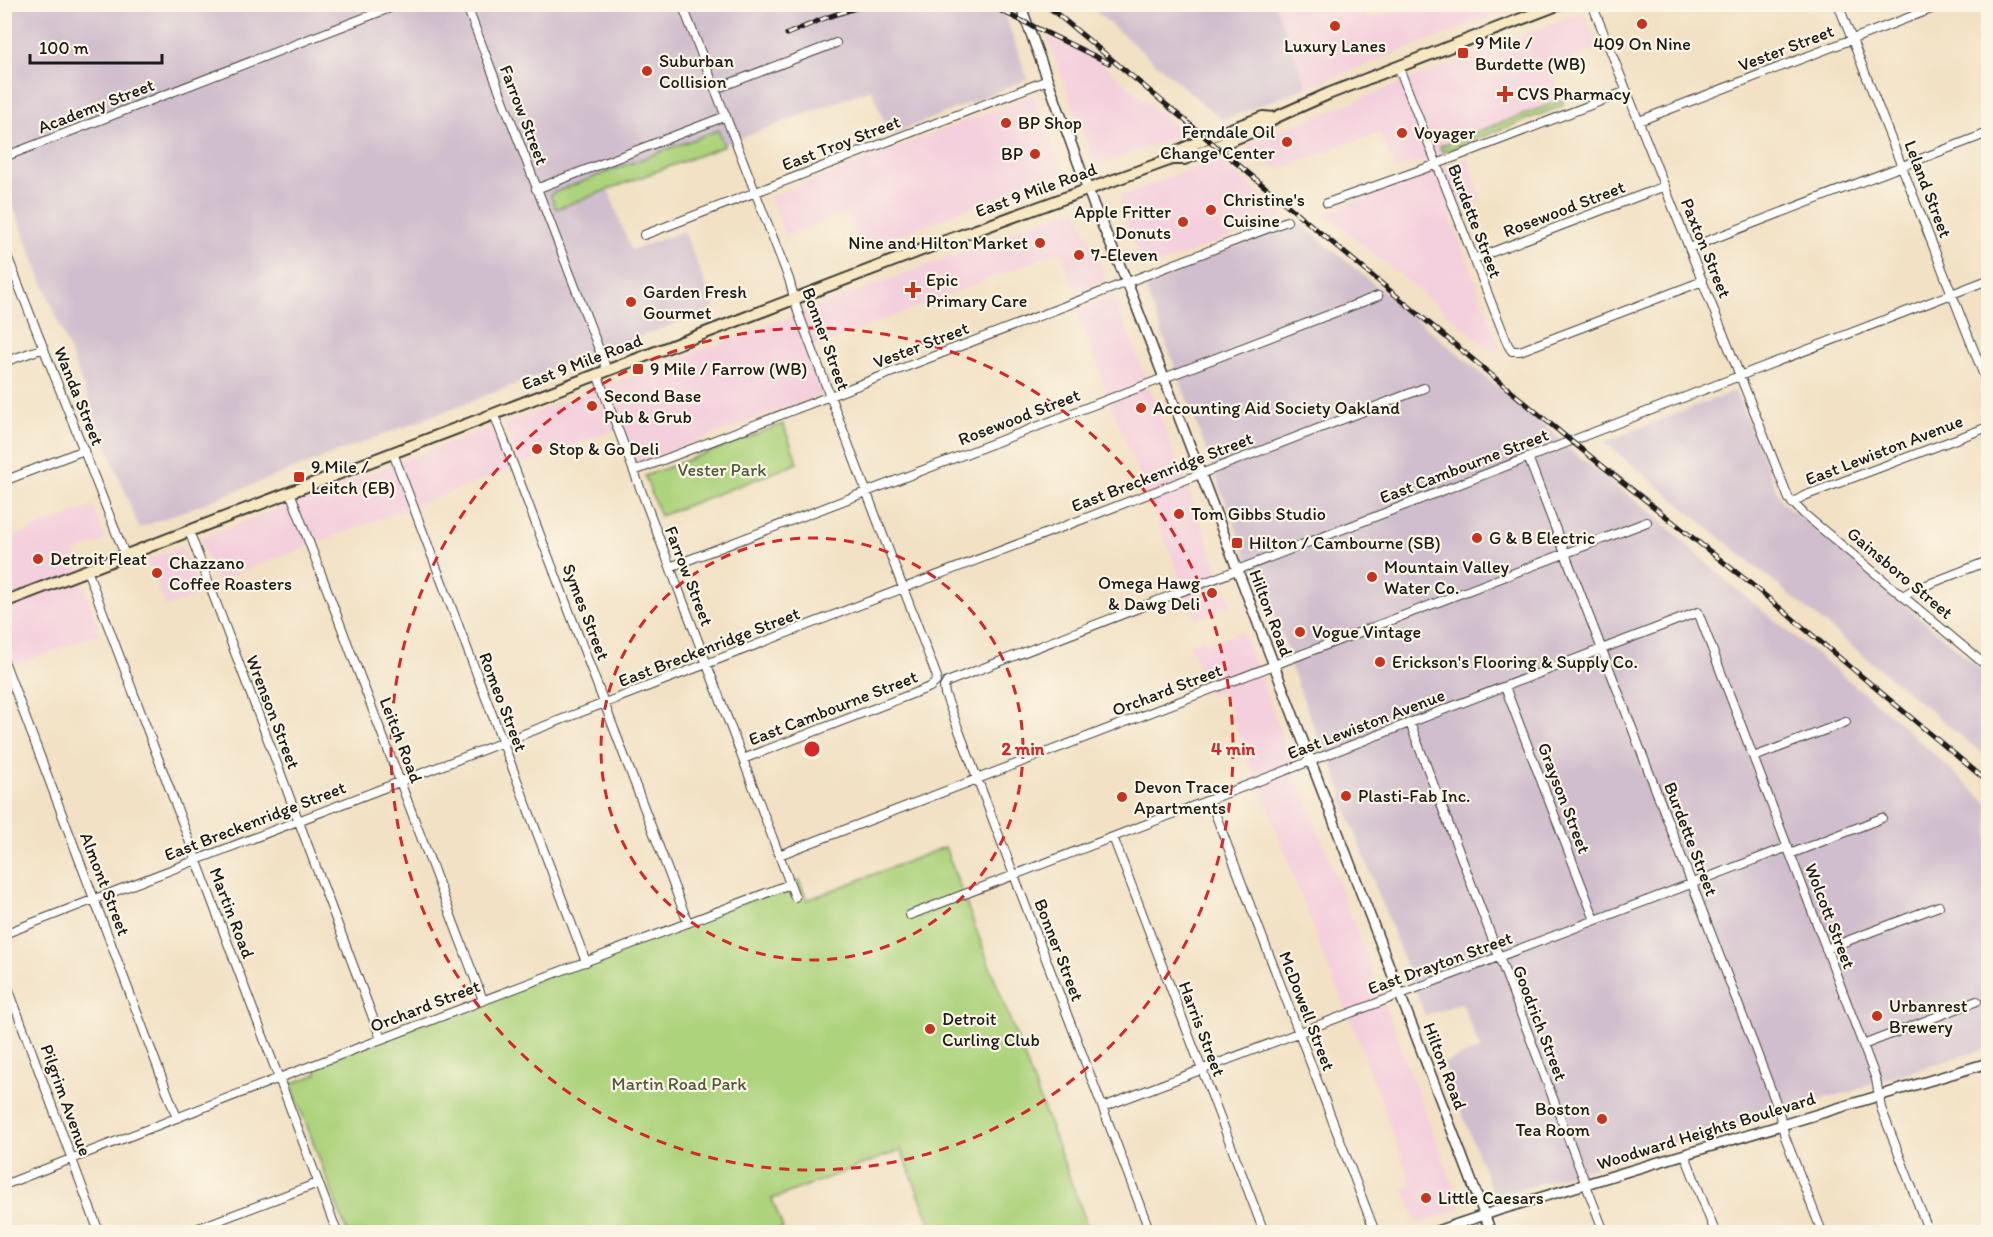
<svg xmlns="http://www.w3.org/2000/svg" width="1993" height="1237" font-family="Itim,sans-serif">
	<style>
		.built { fill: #f4cfdd }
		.industrial { fill: #d0bdcd }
		.green { fill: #add37d; stroke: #64784c; stroke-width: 1.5 }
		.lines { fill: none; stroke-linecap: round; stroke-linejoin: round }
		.minor-casing { stroke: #3c3a35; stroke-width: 10 }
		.tertiary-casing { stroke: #3c3a35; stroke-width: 12 }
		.secondary-casing { stroke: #3c3a35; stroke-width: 14 }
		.minor { stroke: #fff; stroke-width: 8 }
		.tertiary { stroke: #fff; stroke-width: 9 }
		.secondary { stroke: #f7e8c3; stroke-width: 10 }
		.rail-casing { stroke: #1c1c1c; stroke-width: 5 }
		.rail { stroke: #fcf5e5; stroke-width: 3; stroke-dasharray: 9; stroke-linecap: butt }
		.ring { fill: none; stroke: #d62828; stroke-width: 3; stroke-dasharray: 10 8 }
		.poi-dot { fill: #c8321e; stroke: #fcf5e5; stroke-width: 2 }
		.labels { text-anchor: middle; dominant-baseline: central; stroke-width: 4.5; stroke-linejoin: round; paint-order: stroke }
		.poi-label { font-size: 18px; fill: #1c1c1c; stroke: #fcf5e5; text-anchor: start }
		.street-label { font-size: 18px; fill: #1c1c1c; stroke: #fcf5e5 }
		.park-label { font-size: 18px; fill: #4f5c3e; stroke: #fcf5e5 }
		.centre { fill: #d62828; stroke: #fcf5e5; stroke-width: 3 }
		.ring-label { font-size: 18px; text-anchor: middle; font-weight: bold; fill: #d62828; stroke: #fcf5e5; stroke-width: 4.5; stroke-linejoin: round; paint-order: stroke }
	</style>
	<rect width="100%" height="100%" fill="#fcf5e5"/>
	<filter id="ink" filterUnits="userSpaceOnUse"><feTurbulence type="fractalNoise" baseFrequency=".0167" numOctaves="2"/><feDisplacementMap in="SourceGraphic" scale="12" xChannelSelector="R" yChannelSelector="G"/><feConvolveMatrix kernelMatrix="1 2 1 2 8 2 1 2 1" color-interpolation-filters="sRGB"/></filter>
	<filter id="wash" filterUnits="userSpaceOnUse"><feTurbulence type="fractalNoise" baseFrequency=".008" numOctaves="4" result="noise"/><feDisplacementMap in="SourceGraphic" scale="24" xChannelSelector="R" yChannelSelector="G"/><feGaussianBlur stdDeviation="1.35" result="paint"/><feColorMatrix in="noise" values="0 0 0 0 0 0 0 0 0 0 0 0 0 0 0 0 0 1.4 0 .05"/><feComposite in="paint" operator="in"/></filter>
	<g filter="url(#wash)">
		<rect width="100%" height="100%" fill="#f2e1c4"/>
		<path class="built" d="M1275 5H1362L1368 20 1409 5H1523L1307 87Z
			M1584 11 1598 48 1550 68 1562 100 1440 146 1443 153 1395 170 1380 132 1279 170 1244 145Z
			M1046 36 1091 55 1185 134 1096 166Z
			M1033 95 1063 172 861 250 847 213 785 236 770 197Z
			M1467 158 1482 200 1449 213 1501 349 1494 352 1324 213Z
			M1218 159 1279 209 1284 217 1144 270 1118 200 1121 199 1120 196Z
			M1071 211H1078L1106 280 1076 291 1060 251 812 348 828 392 631 465 617 429 520 465 504 424 974 248V246L1055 215Z
			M1114 296 1232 605 1196 619 1112 407 1077 310Z
			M492 427 509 470 216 581 200 539Z
			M93 506 106 540 77 551 75 560 100 633 16 665 5 635V616L15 612 6 588H5V540Z
			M182 547 201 594 166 607 147 560Z
			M1242 631 1462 1208 1418 1224 1404 1188 1412 1185 1351 1021 1337 987H1335L1260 786 1249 764 1223 691 1209 696 1189 644 1204 638 1207 645Z"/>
		<path class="industrial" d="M5 5H1001L1028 79 890 135 871 89 723 145 717 130 551 194 556 209 608 189 631 250 684 231 715 308 139 528 5 186Z
			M1088 5H1275L1307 87 1222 120Z
			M1299 222 1551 431 1568 448 1654 515 1735 588 1891 715 1988 804V1048L1864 1086 1850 1093 1830 1096 1494 1197 1443 1063 1480 1049 1462 1003 1425 1016 1343 801 1342 792 1331 762 1323 750 1291 667 1288 650 1257 571 1246 556 1143 282Z
			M1735 391 1782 502 1988 675V758L1604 442Z"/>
		<path class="green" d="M1562 100 1564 105 1442 152 1440 146Z
			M718 130 724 146 556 209 550 194Z
			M783 424 798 463 660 516 645 476Z
			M945 847 1090 1232H934L901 1150 772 1199 783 1228 770 1232H347L291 1084 317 1074 313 1065 799 881 807 900Z"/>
	</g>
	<g filter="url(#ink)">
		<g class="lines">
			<defs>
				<path id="minor" d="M466 4 607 370
					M682 4 789 279 798 312 937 677 936 682 930 687 743 759
					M1592 4 1789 499 1804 514 1988 667
					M1838 4 1988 386
					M1399 68 1508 345 1512 351H1520L1703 281
					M715 89 836 43
					M1639 121 1944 4
					M4 157 400 4
					M536 189 726 116
					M1327 203 1429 167 1627 91
					M644 235 1048 80
					M4 248 125 555
					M1689 248 1988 133
					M1474 259 1665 186
					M4 362 44 348
					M597 374 795 897
					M494 414 688 923
					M393 453 586 962
					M1528 457 1778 1108 1785 1137 1822 1232
					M634 471 1287 221
					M4 481 84 450
					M290 492 483 1000
					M1792 503 1804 496 1988 427
					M189 531 381 1039
					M670 567 1378 296
					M87 570 337 1232
					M1903 596 1911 591 1988 561
					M4 661 177 1118
					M1505 687 1595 920
					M1410 723 1604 1232
					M1754 757 1846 722
					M1210 800 1375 1232
					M1113 837 1264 1232
					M1790 854 1882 818
					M779 855 1647 522
					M910 915 1698 612 1876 1079 1881 1108 1929 1232
					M4 934 1424 388
					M1826 949 1939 906
					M4 977 99 1232
					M1863 1045 1977 1001
					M1103 1107 1788 847
					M1685 1155 1715 1232
					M4 1185 287 1075 790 884
					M188 1232 318 1183
					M1150 1232 945 694 944 687 947 682 1988 280"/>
				<path id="tertiary" d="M1020 4 1094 206 1127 282 1164 378 1491 1232
					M1434 1232 1499 1210 1988 1063"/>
				<path id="secondary" d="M1172 159 1180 150 1207 138 1263 117 1274 118
					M4 602 932 246 1172 159H1184L1266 126 1274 118 1328 94 1560 4"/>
			</defs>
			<use href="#minor" class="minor-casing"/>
			<use href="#tertiary" class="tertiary-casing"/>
			<use href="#secondary" class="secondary-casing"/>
			<use href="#minor" class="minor"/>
			<use href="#tertiary" class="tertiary"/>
			<use href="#secondary" class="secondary"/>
			<defs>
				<path id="rail" d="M987 4 1109 63
					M1045 4 1571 441 1756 588 1988 782
					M787 34 825 18 868 4"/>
			</defs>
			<use href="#rail" class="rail-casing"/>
			<use href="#rail" class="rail"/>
		</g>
	</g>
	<g class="ring">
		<circle cx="812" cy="749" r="211"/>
		<circle cx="812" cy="749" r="421"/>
	</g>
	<g class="poi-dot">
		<circle cx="1642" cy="24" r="6"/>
		<circle cx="1335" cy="26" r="6"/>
		<rect x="1457" y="47" width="12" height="12" rx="3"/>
		<circle cx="647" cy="71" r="6"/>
		<path d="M1502 85h6v6h6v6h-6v6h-6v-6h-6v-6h6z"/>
		<circle cx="1006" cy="123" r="6"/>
		<circle cx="1402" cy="133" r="6"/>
		<circle cx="1287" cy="142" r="6"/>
		<circle cx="1035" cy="154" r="6"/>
		<circle cx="1211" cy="210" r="6"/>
		<circle cx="1183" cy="222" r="6"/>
		<circle cx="1040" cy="243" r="6"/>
		<circle cx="1079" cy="255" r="6"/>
		<path d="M910 281h6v6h6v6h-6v6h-6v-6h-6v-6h6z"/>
		<circle cx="631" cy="302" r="6"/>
		<rect x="632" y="363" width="12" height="12" rx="3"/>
		<circle cx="592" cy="406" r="6"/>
		<circle cx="1141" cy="408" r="6"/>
		<circle cx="537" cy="449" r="6"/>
		<rect x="293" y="471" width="12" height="12" rx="3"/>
		<circle cx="1179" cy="514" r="6"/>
		<circle cx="1477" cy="538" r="6"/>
		<rect x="1231" y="537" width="12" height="12" rx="3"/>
		<circle cx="38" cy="559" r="6"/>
		<circle cx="157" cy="573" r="6"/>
		<circle cx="1372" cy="577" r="6"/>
		<circle cx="1212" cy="593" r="6"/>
		<circle cx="1300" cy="632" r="6"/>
		<circle cx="1380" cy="662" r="6"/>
		<circle cx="1346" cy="796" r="6"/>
		<circle cx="1122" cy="797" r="6"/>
		<circle cx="1877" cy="1016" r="6"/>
		<circle cx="930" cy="1029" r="6"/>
		<circle cx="1602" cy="1119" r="6"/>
		<circle cx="1426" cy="1198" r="6"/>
	</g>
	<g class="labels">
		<g class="poi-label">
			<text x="1475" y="43">9 Mile /<tspan x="1475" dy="21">Burdette (WB)</tspan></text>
			<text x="1642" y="44" text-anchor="middle">409 On Nine</text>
			<text x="1335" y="46" text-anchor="middle">Luxury Lanes</text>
			<text x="659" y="61">Suburban<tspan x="659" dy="21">Collision</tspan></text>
			<text x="1517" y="94">CVS Pharmacy</text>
			<text x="1018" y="123">BP Shop</text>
			<text x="1275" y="132" text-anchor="end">Ferndale Oil<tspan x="1275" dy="21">Change Center</tspan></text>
			<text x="1414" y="133">Voyager</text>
			<text x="1023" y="154" text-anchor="end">BP</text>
			<text x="1223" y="200">Christine's<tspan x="1223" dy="21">Cuisine</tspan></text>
			<text x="1171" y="212" text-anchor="end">Apple Fritter<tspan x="1171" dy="21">Donuts</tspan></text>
			<text x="1028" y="243" text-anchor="end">Nine and Hilton Market</text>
			<text x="1091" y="255">7-Eleven</text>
			<text x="926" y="280">Epic<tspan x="926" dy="21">Primary Care</tspan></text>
			<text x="643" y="292">Garden Fresh<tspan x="643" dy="21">Gourmet</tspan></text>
			<text x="650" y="369">9 Mile / Farrow (WB)</text>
			<text x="604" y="396">Second Base<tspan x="604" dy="21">Pub &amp; Grub</tspan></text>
			<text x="1153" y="408">Accounting Aid Society Oakland</text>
			<text x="549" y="449">Stop &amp; Go Deli</text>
			<text x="311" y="467">9 Mile /<tspan x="311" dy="21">Leitch (EB)</tspan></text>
			<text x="1191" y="514">Tom Gibbs Studio</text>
			<text x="1489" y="538">G &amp; B Electric</text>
			<text x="1249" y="543">Hilton / Cambourne (SB)</text>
			<text x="50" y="559">Detroit Fleat</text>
			<text x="169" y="563">Chazzano<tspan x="169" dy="21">Coffee Roasters</tspan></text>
			<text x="1384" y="567">Mountain Valley<tspan x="1384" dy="21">Water Co.</tspan></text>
			<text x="1200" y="583" text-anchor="end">Omega Hawg<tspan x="1200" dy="21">&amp; Dawg Deli</tspan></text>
			<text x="1312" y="632">Vogue Vintage</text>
			<text x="1392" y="662">Erickson's Flooring &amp; Supply Co.</text>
			<text x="1134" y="787">Devon Trace<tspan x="1134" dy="21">Apartments</tspan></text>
			<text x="1358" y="796">Plasti-Fab Inc.</text>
			<text x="1889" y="1006">Urbanrest<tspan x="1889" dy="21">Brewery</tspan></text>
			<text x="942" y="1019">Detroit<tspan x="942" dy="21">Curling Club</tspan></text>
			<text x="1590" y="1109" text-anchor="end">Boston<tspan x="1590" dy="21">Tea Room</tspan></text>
			<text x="1438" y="1198">Little Caesars</text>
		</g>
		<g class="street-label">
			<text transform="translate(1786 48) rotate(-21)">Vester Street</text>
			<text transform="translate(96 106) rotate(-21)">Academy Street</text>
			<text transform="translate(524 115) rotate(69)">Farrow Street</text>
			<text transform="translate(841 143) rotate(-21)">East Troy Street</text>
			<text transform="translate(1928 189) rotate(69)">Leland Street</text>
			<text transform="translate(1036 190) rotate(-20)">East 9 Mile Road</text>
			<text transform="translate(1564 209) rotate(-21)">Rosewood Street</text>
			<text transform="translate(1475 221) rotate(69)">Burdette Street</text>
			<text transform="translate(1706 248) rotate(68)">Paxton Street</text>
			<text transform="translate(826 339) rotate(70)">Bonner Street</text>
			<text transform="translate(921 345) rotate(-21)">Vester Street</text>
			<text transform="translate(582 362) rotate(-21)">East 9 Mile Road</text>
			<text transform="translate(79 396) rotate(68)">Wanda Street</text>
			<text transform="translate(1019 417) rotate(-21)">Rosewood Street</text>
			<text transform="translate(1884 450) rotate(-21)">East Lewiston Avenue</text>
			<text transform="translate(1464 466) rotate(-21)">East Cambourne Street</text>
			<text transform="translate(1162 472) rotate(-21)">East Breckenridge Street</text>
			<text transform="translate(1900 573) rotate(40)">Gainsboro Street</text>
			<text transform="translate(689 576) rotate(69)">Farrow Street</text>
			<text transform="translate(586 612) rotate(69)">Symes Street</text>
			<text transform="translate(1271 613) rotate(69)">Hilton Road</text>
			<text transform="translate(709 647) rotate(-21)">East Breckenridge Street</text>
			<text transform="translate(1167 690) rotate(-21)">Orchard Street</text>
			<text transform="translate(503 702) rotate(69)">Romeo Street</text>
			<text transform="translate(833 708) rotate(-21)">East Cambourne Street</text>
			<text transform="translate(273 712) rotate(69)">Wrenson Street</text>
			<text transform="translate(1366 724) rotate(-21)">East Lewiston Avenue</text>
			<text transform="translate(401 740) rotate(69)">Leitch Road</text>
			<text transform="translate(1564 798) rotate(69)">Grayson Street</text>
			<text transform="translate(255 821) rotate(-21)">East Breckenridge Street</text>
			<text transform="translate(1691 839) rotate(69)">Burdette Street</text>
			<text transform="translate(105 884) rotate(69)">Almont Street</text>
			<text transform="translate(232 913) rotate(69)">Martin Road</text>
			<text transform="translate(1830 916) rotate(69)">Wolcott Street</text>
			<text transform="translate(1059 950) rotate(69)">Bonner Street</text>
			<text transform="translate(1440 963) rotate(-20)">East Drayton Street</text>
			<text transform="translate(425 1006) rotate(-21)">Orchard Street</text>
			<text transform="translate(1307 1011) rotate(69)">McDowell Street</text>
			<text transform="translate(1540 1023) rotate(69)">Goodrich Street</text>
			<text transform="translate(1202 1029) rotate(69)">Harris Street</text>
			<text transform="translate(1445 1066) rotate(69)">Hilton Road</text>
			<text transform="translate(66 1100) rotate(70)">Pilgrim Avenue</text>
			<text transform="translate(1706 1131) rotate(-17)">Woodward Heights Boulevard</text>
		</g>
		<g class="park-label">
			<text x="722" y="470">Vester Park</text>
			<text x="679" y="1084">Martin Road Park</text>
		</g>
	</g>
	<circle cx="812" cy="749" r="9" class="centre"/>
	<g class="ring-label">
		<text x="1023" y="755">2 min</text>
		<text x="1233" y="755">4 min</text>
	</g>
	<rect width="1993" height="1237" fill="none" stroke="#fcf5e5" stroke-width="24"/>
	<path d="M30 54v9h132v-9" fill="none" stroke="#1c1c1c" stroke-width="3"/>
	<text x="39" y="54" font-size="18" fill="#1c1c1c" stroke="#fcf5e5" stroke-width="4.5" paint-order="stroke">100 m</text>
</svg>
